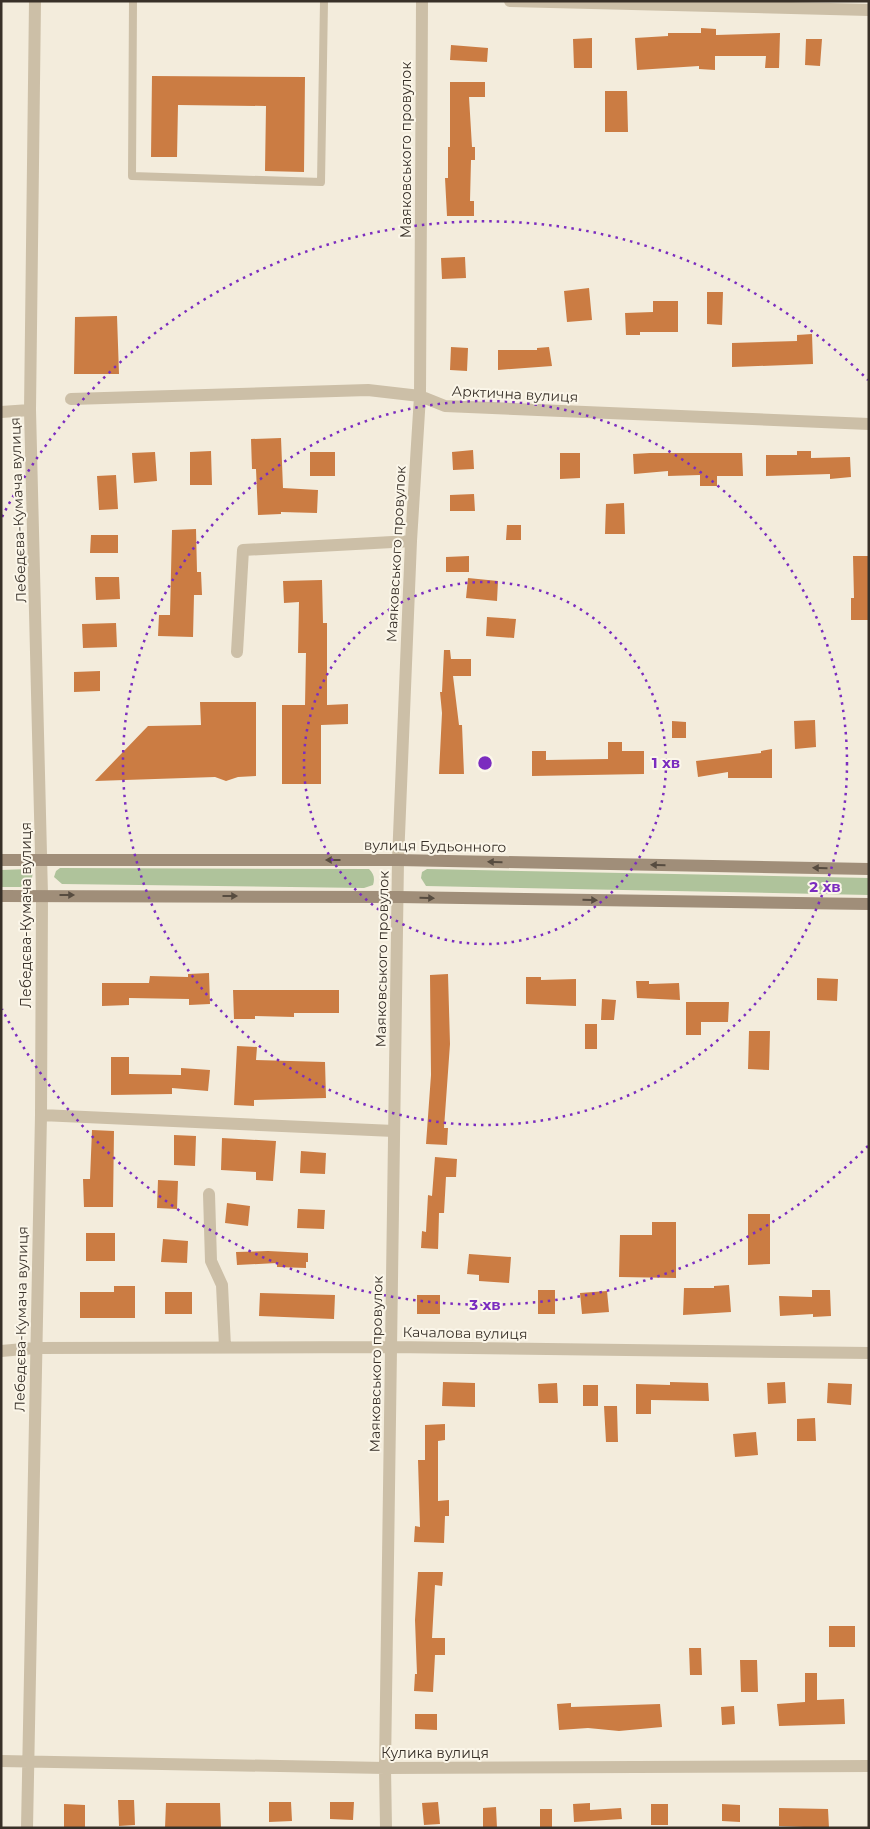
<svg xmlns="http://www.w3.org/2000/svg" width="870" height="1829" font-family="Montserrat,sans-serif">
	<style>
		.green { fill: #afc39b }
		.building { fill: #cb7c43 }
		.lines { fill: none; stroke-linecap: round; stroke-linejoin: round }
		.service { stroke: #ccbfa7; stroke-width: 8 }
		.minor { stroke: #ccbfa7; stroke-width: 12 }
		.secondary { stroke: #a08e79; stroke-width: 12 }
		.oneway { fill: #574c40 }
		.ring { fill: none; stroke: #7b2cbf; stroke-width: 2.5; stroke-dasharray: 2.5 5 }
		.labels { text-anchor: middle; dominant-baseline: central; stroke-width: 4; stroke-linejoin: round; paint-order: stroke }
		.street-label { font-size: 14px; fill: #383028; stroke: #fbf6e9 }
		.centre { fill: #7b2cbf; stroke: #fbf6e9; stroke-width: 2.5 }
		.ring-label { font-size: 15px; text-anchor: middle; font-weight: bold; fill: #7b2cbf; stroke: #fbf6e9; stroke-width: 4; stroke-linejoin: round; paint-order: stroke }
	</style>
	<rect width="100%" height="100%" fill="#f3ecdc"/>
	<path class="green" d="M60 868 369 869C374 874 375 878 373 885L364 888 62 884 54 877 56 871Z
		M29 869 33 872 31 883 24 887H1V870Z
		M427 869 869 878V895L426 886 421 878 422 872Z"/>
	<path class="building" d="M701 28 716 29V35L780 33 779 68H765L766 56H715V70L699 69V66L637 70 635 38 668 36V33H701Z
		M592 38V68H574L573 39Z
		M806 39H822L820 66 805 65Z
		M451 45 488 48 487 62 450 60Z
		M152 76 305 77 304 172 265 171 266 106 178 105 177 157H151Z
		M450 82H485V97H469L472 147H475V160H471L470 201H474V216H447L445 178H448V147H450Z
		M605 91H627L628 132H605Z
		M465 257 466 278 442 279 441 258Z
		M589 288 592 320 567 322 564 291Z
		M707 292H723L722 325 707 324Z
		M653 301H678V332H640V335H626L625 313 653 312Z
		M117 316 119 374H74L75 317Z
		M812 334 813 364 732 367V343L797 341V335Z
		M451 347 468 348 467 371 450 370Z
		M549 347 552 366 498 370V350H537V348Z
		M281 438 283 488 318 490 317 513 281 512V514L258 515 256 469H252L251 439Z
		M473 450 474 469 453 470 452 452Z
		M211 451 212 485H190V452Z
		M797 451H811V458L850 457 851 477 830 479V474L766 476V455H797Z
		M155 452 157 481 134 483 132 453Z
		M310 452H335V476H310Z
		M560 453H580V478L560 479Z
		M650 453H742L743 476H717V486H700V475L668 476V471L634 474 633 454Z
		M116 475 118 509 99 510 97 476Z
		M474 494 475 511H450V495Z
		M624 503 625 534H605L606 504Z
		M507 525H521V540H506Z
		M196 529 197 572H201L202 595H194L193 637 158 636 159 615H170L172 530Z
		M91 535H118V553H90Z
		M469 556V572H446V557Z
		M853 556H869V620H851V598H854Z
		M95 577H119L120 599 96 600Z
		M468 578 498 581 497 601 466 598Z
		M322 580 323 623H327V705L348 704V724L321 725V784H282V705H305L306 653H298L299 602 284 603 283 581Z
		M487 617 516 619 514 638 486 636Z
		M116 623 117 647 83 648 82 624Z
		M444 650H450L451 659H471V676H453L459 725H462L464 774H439L442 713 440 692H442Z
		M100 671V691L74 692V672Z
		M200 702H256V776L238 777 226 781 215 777 95 781 148 726 201 725Z
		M815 720 816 747 795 749 794 721Z
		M672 721 686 722V738H672Z
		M608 742H622V751H644V774L532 776V751H546V760L608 759Z
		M772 749V778H728V772L698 777 696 761 761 753V751Z
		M209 973 210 1004 189 1005V999L129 998V1005L102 1006V983H149L150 976 188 977V974Z
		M448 974 450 1044 444 1128H448L447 1145 426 1144 431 1075 430 975Z
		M526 977H541V980L576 979V1006L526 1004Z
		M817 978 838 979 837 1001 817 1000Z
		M636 981H649V984L679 983 680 1000 637 998Z
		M233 990H339V1013H294V1017L255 1016V1019H234Z
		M602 999 616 1000 614 1020H601Z
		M686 1002H729L728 1022H701V1035H686Z
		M585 1024H597V1049H585Z
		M749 1031H770L769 1070 748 1069Z
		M237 1046 257 1047 256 1060 325 1062 326 1098 254 1100V1106L234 1105Z
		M111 1057H129V1074L181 1075V1068L210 1070 208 1091 172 1088V1094L111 1095Z
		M92 1130 114 1131 113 1207H84L83 1179H90Z
		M174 1135 196 1136 195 1166 174 1165Z
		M222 1138 276 1141 273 1181 256 1180V1172L221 1170Z
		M301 1151 326 1153 325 1174 300 1173Z
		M435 1157 457 1159 456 1177H446L444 1213H439L438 1249 421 1248 422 1231 426 1232 428 1195 432 1196Z
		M158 1180 178 1181 177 1209 157 1208Z
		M227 1203 250 1206 248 1226 225 1223Z
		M298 1209 325 1210 324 1229 297 1228Z
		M748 1214H770V1264L748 1265Z
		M652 1222H676V1278L619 1277 620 1235H652Z
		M86 1233H115V1261H86Z
		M163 1239 188 1241 187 1263 161 1262Z
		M268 1251 308 1253V1262H306V1268L277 1267V1263L237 1265 236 1252Z
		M469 1254 511 1257 509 1283 479 1281V1275L467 1274Z
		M729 1285 731 1312 683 1315 684 1288H714V1286Z
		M114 1286H135V1318H80V1292H114Z
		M538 1290H555V1314H538Z
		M812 1290H830L831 1316 813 1317V1314L780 1316 779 1296 812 1297Z
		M607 1291 609 1312 582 1314 580 1293Z
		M165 1292H192V1314H165Z
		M260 1293 335 1295 334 1319 259 1316Z
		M417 1295H440V1314H417Z
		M443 1382 475 1383V1407L442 1406Z
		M670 1382 708 1383 709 1401 651 1400V1414H636V1384L670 1385Z
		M785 1382 786 1403 768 1404 767 1383Z
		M557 1383 558 1403H539L538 1384Z
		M828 1383 852 1384 851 1405 827 1403Z
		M583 1385H598V1406H583Z
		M604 1406H617L618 1442H606Z
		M815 1418 816 1441H797V1419Z
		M445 1424V1440L438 1441V1501L449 1500V1516H445L444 1543 414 1542 415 1526 420 1527 418 1460H425V1425Z
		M756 1432 758 1455 735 1457 733 1434Z
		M418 1572H443L442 1586 435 1585 432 1638H445V1655H435L433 1692 414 1691 415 1674H417L415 1620Z
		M829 1626H855V1647H829Z
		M689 1648H701L702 1675H690Z
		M740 1660H757L758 1692H741Z
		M805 1673H817V1700L844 1699 845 1724 779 1726 777 1704 805 1702Z
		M571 1703V1707L660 1704 662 1727 619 1731 588 1728 559 1730 557 1704Z
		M734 1706 735 1724 722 1725 721 1707Z
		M415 1714H437V1730L415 1729Z
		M118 1800H134L135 1825 119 1826Z
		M269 1802H291L292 1821 269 1822Z
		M330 1802H354L353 1820 330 1819Z
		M438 1802 440 1824 424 1825 422 1803Z
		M166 1803H220L221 1828H165Z
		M590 1803V1810L621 1808 622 1819 574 1822 573 1804Z
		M64 1804 85 1805V1828H64Z
		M651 1804H668V1825H651Z
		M722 1804 740 1805V1822L722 1821Z
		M496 1807 497 1828H483V1808Z
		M779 1808 828 1809 829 1828 779 1826Z
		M540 1809H552V1827H540Z"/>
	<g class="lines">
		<path class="service" d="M133 1 132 176 321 182 324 1"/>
		<path class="minor" d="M510 1 869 10
			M71 399 368 390 420 396 445 406 869 424
			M1 412 30 410
			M237 652 243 550 411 541
			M41 1115 394 1131
			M209 1194 211 1261 222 1285 225 1347
			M1 1351 35 1348 391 1347 869 1353
			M1 1761 385 1768 869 1766
			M27 1828 41 1115 42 895 30 410 35 1
			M386 1828 385 1768 398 860 411 541 420 396 422 1"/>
		<path class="secondary" d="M1 860H398L869 869
			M1 896 398 897 869 904"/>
	</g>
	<defs><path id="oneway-solid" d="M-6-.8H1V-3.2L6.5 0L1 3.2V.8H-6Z" transform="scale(1.25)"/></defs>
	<g class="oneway">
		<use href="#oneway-solid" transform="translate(333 860) rotate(-180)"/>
		<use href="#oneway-solid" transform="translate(495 862) rotate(-179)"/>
		<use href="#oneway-solid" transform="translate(658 865) rotate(-179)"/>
		<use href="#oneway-solid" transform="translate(820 868) rotate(-179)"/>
		<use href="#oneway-solid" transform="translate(67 895)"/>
		<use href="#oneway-solid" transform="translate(230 896)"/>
		<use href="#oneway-solid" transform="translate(427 898) rotate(1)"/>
		<use href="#oneway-solid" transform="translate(590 900) rotate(1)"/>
	</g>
	<g class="ring">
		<circle cx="485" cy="763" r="181"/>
		<circle cx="485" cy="763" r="362"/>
		<path d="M868 1146A542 542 0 0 1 2 1009M2 517A542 542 0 0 1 868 380"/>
	</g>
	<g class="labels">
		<g class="street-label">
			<text transform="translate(406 150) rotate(-90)">Маяковського провулок</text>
			<text transform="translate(515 394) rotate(3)">Арктична вулиця</text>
			<text transform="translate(18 510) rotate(-92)">Лебедєва-Кумача вулиця</text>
			<text transform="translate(396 554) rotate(-87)">Маяковського провулок</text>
			<text transform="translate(435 846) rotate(1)">вулиця Будьонного</text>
			<text transform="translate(26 915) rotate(-90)">Лебедєва-Кумача вулиця</text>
			<text transform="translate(382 959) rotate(-89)">Маяковського провулок</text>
			<text transform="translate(21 1319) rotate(-89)">Лебедєва-Кумача вулиця</text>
			<text transform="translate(465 1333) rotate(1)">Качалова вулиця</text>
			<text transform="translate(376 1364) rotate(-89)">Маяковського провулок</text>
			<text x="435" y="1753">Кулика вулиця</text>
		</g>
	</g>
	<circle cx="485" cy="763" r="8" class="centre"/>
	<g class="ring-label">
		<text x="666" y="768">1 хв</text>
		<text x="825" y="892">2 хв</text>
		<text x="485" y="1310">3 хв</text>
	</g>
	<rect width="870" height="1829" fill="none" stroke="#383028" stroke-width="5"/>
</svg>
